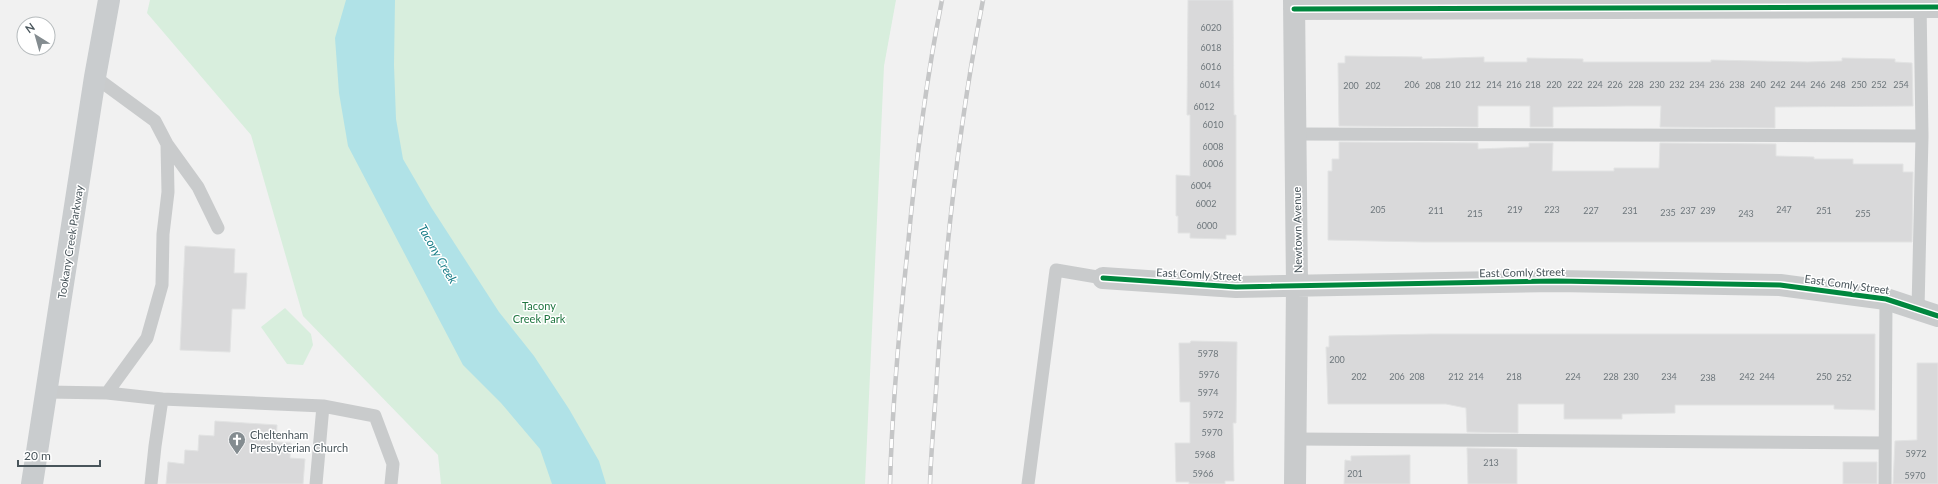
<svg xmlns="http://www.w3.org/2000/svg" width="1938" height="484" font-family="Lato,sans-serif">
	<style>
		.green { fill: #d8eedd }
		.water { fill: #b0e2e7 }
		.building { fill: #d9d9da; stroke: #e2e3e3 }
		.lines { fill: none; stroke-linecap: round; stroke-linejoin: round }
		.lane { stroke: #c9cbcc; stroke-width: 13 }
		.street { stroke: #c9cbcc; stroke-width: 22 }
		.secondary { stroke: #c9ccce; stroke-width: 22 }
		.rail-casing { stroke: #c5c6c7; stroke-width: 4.5 }
		.rail { stroke: #fff; stroke-width: 3; stroke-dasharray: 9; stroke-linecap: butt }
		.cycleway-casing { stroke: #fff; stroke-width: 8 }
		.cycleway { stroke: #00873e; stroke-width: 5 }
		.labels { text-anchor: middle; dominant-baseline: central; stroke-width: 3; stroke-linejoin: round; paint-order: stroke }
		.number-label { font-size: 9px; fill: #6e777c }
		.street-label { font-size: 11px; fill: #49555b; stroke: #fff }
		.park-label { font-size: 11px; fill: #207641; stroke: #fff }
		.poi-label { font-size: 11px; fill: #49555b; stroke: #fff; text-anchor: start }
		.water-label { font-size: 12px; font-style: italic; fill: #197e88; stroke: #fff }
	</style>
	<rect width="100%" height="100%" fill="#f1f1f1"/>
	<path class="green" d="M150 0H896L884 66 865 484H441L438 455 303 316 251 135 147 13Z
		M285 308 311 334 313 345 303 365 287 364 261 327Z"/>
	<path class="water" d="M346 0H395L394 65 396 119 403 159 431 207 499 312 534 356 569 409 599 461 606 484H552L540 449 501 403 463 365 348 146 339 93 335 38Z"/>
	<path class="building" d="M1188 0H1233L1234 115H1236V235H1226V239L1190 238V233H1178V216H1176V175L1190 176V115H1187Z
		M1345 56 1422 57V59L1484 57V62H1527V58L1583 59V62H1711V60L1808 62 1842 61V58L1895 59V62L1912 63 1913 106 1775 107V128L1660 127 1661 106H1625L1553 107V127H1530V106H1478V127L1339 126 1338 63H1345Z
		M1339 142 1478 143V149L1529 147V143H1553L1552 171H1614V168H1659L1660 143 1776 144V156L1814 157V159H1853V164H1903V172H1913L1912 242H1424L1328 240V171H1332V159H1339Z
		M185 246 235 249 234 273H247L245 309H232L230 352 180 350Z
		M1432 334H1875V410L1834 409V405H1675V413L1622 414V419H1564V404H1518V433L1467 432 1466 408 1446 404H1328L1326 347H1329V336Z
		M1191 341 1237 342 1236 423H1233L1234 481H1225V484H1189V482H1176L1175 443H1190V402H1180L1179 343H1190Z
		M1917 363H1938V484H1893L1895 441 1917 440Z
		M215 421 277 425 276 442 291 443 290 458 305 459 303 484H166L168 462 184 464 185 450 198 451 199 435 214 436Z
		M1467 448 1517 449V484H1468Z
		M1410 455V484H1344L1345 460 1351 461V456Z
		M1843 462H1877V484H1843Z"/>
	<g class="lines">
		<path class="lane" d="M95 77 155 121 167 144 168 192 163 234 162 285 147 338 107 393
			M1296 134 1922 136
			M167 144 198 187 218 228
			M1918 309 1922 136 1920 1
			M47 392 107 393 162 399 323 406 375 416 393 464 391 484
			M1295 439 1885 443
			M151 484 155 446 162 399
			M316 484 323 406
			M1028 484 1056 270 1103 278
			M1885 484 1886 299"/>
		<path class="street" d="M1294 0 1297 286 1295 484
			M1294 9 1938 7
			M1103 278 1236 287 1557 281 1780 285 1886 299 1938 316"/>
		<path class="secondary" d="M32 484 95 77 109 0"/>
		<defs>
			<path id="rail" d="M890 484C892 407 899 331 907 255 915 169 925 84 942 0
				M930 484C931 448 935 411 937 375 945 249 959 124 983 0"/>
		</defs>
		<use href="#rail" class="rail-casing"/>
		<use href="#rail" class="rail"/>
		<defs>
			<path id="cycleway" d="M1294 9 1938 7
				M1103 278 1236 287 1557 281 1780 285 1886 299 1938 316"/>
		</defs>
		<use href="#cycleway" class="cycleway-casing"/>
		<use href="#cycleway" class="cycleway"/>
	</g>
	<defs>
		<symbol id="church-pin" viewBox="-11 -11 22 30"><path d="M0 17L-7.5 6A9.5 9.5 0 1 1 7.5 6Z" fill="#848c90" stroke="#fff"/><path d="M-1.2-6h2.4v3.5h3.3v2.4h-3.3V6h-2.4V-.1h-3.3v-2.4h3.3Z" fill="#fff"/></symbol>
	</defs>
	<g fill-rule="evenodd">
		<use href="#church-pin" x="227" y="430" width="20" height="27"/>
	</g>
	<g class="labels">
		<g class="number-label">
			<text x="1211" y="27">6020</text>
			<text x="1211" y="47">6018</text>
			<text x="1211" y="66">6016</text>
			<text x="1210" y="84">6014</text>
			<text x="1412" y="84">206</text>
			<text x="1453" y="84">210</text>
			<text x="1473" y="84">212</text>
			<text x="1494" y="84">214</text>
			<text x="1514" y="84">216</text>
			<text x="1533" y="84">218</text>
			<text x="1554" y="84">220</text>
			<text x="1575" y="84">222</text>
			<text x="1595" y="84">224</text>
			<text x="1615" y="84">226</text>
			<text x="1636" y="84">228</text>
			<text x="1657" y="84">230</text>
			<text x="1677" y="84">232</text>
			<text x="1697" y="84">234</text>
			<text x="1717" y="84">236</text>
			<text x="1737" y="84">238</text>
			<text x="1758" y="84">240</text>
			<text x="1778" y="84">242</text>
			<text x="1798" y="84">244</text>
			<text x="1818" y="84">246</text>
			<text x="1838" y="84">248</text>
			<text x="1859" y="84">250</text>
			<text x="1879" y="84">252</text>
			<text x="1901" y="84">254</text>
			<text x="1351" y="85">200</text>
			<text x="1373" y="85">202</text>
			<text x="1433" y="85">208</text>
			<text x="1204" y="106">6012</text>
			<text x="1213" y="124">6010</text>
			<text x="1213" y="146">6008</text>
			<text x="1213" y="163">6006</text>
			<text x="1201" y="185">6004</text>
			<text x="1206" y="203">6002</text>
			<text x="1378" y="209">205</text>
			<text x="1515" y="209">219</text>
			<text x="1552" y="209">223</text>
			<text x="1784" y="209">247</text>
			<text x="1436" y="210">211</text>
			<text x="1591" y="210">227</text>
			<text x="1630" y="210">231</text>
			<text x="1688" y="210">237</text>
			<text x="1708" y="210">239</text>
			<text x="1824" y="210">251</text>
			<text x="1668" y="212">235</text>
			<text x="1475" y="213">215</text>
			<text x="1746" y="213">243</text>
			<text x="1863" y="213">255</text>
			<text x="1207" y="225">6000</text>
			<text x="1208" y="353">5978</text>
			<text x="1337" y="359">200</text>
			<text x="1209" y="374">5976</text>
			<text x="1359" y="376">202</text>
			<text x="1397" y="376">206</text>
			<text x="1417" y="376">208</text>
			<text x="1456" y="376">212</text>
			<text x="1476" y="376">214</text>
			<text x="1514" y="376">218</text>
			<text x="1573" y="376">224</text>
			<text x="1611" y="376">228</text>
			<text x="1631" y="376">230</text>
			<text x="1669" y="376">234</text>
			<text x="1747" y="376">242</text>
			<text x="1767" y="376">244</text>
			<text x="1824" y="376">250</text>
			<text x="1708" y="377">238</text>
			<text x="1844" y="377">252</text>
			<text x="1208" y="392">5974</text>
			<text x="1213" y="414">5972</text>
			<text x="1212" y="432">5970</text>
			<text x="1916" y="453">5972</text>
			<text x="1205" y="454">5968</text>
			<text x="1491" y="462">213</text>
			<text x="1203" y="473">5966</text>
			<text x="1355" y="473">201</text>
			<text x="1915" y="475">5970</text>
		</g>
		<g class="street-label">
			<text transform="translate(1297 230) rotate(-91)">Newtown Avenue</text>
			<text transform="translate(70 242) rotate(-81)">Tookany Creek Parkway</text>
			<text transform="translate(1522 272) rotate(-1)">East Comly Street</text>
			<text transform="translate(1199 274) rotate(3)">East Comly Street</text>
			<text transform="translate(1847 284) rotate(8)">East Comly Street</text>
		</g>
		<g class="park-label">
			<text x="539" y="305">Tacony<tspan x="539" dy="13">Creek Park</tspan></text>
		</g>
		<g class="poi-label">
			<text x="250" y="434">Cheltenham<tspan x="250" dy="13">Presbyterian Church</tspan></text>
		</g>
		<g class="water-label">
			<text transform="translate(438 254) rotate(60)">Tacony Creek</text>
		</g>
	</g>
	<g transform="translate(36 36) rotate(323)"><circle r="19" fill="#ffffff" stroke="#b6bbbd"/>
	<path d="M0-3L7 15L0 10L-7 15Z" fill="#848c90"/>
	<text y="-6" font-size="11" font-weight="bold" text-anchor="middle" fill="#49555b">N</text>
	</g>
	<path d="M18 460v6h82v-6" fill="none" stroke="#49555b" stroke-width="2"/>
	<text x="24" y="460" font-size="12" fill="#49555b" stroke="#ffffff" stroke-width="3" paint-order="stroke">20 m</text>
</svg>
